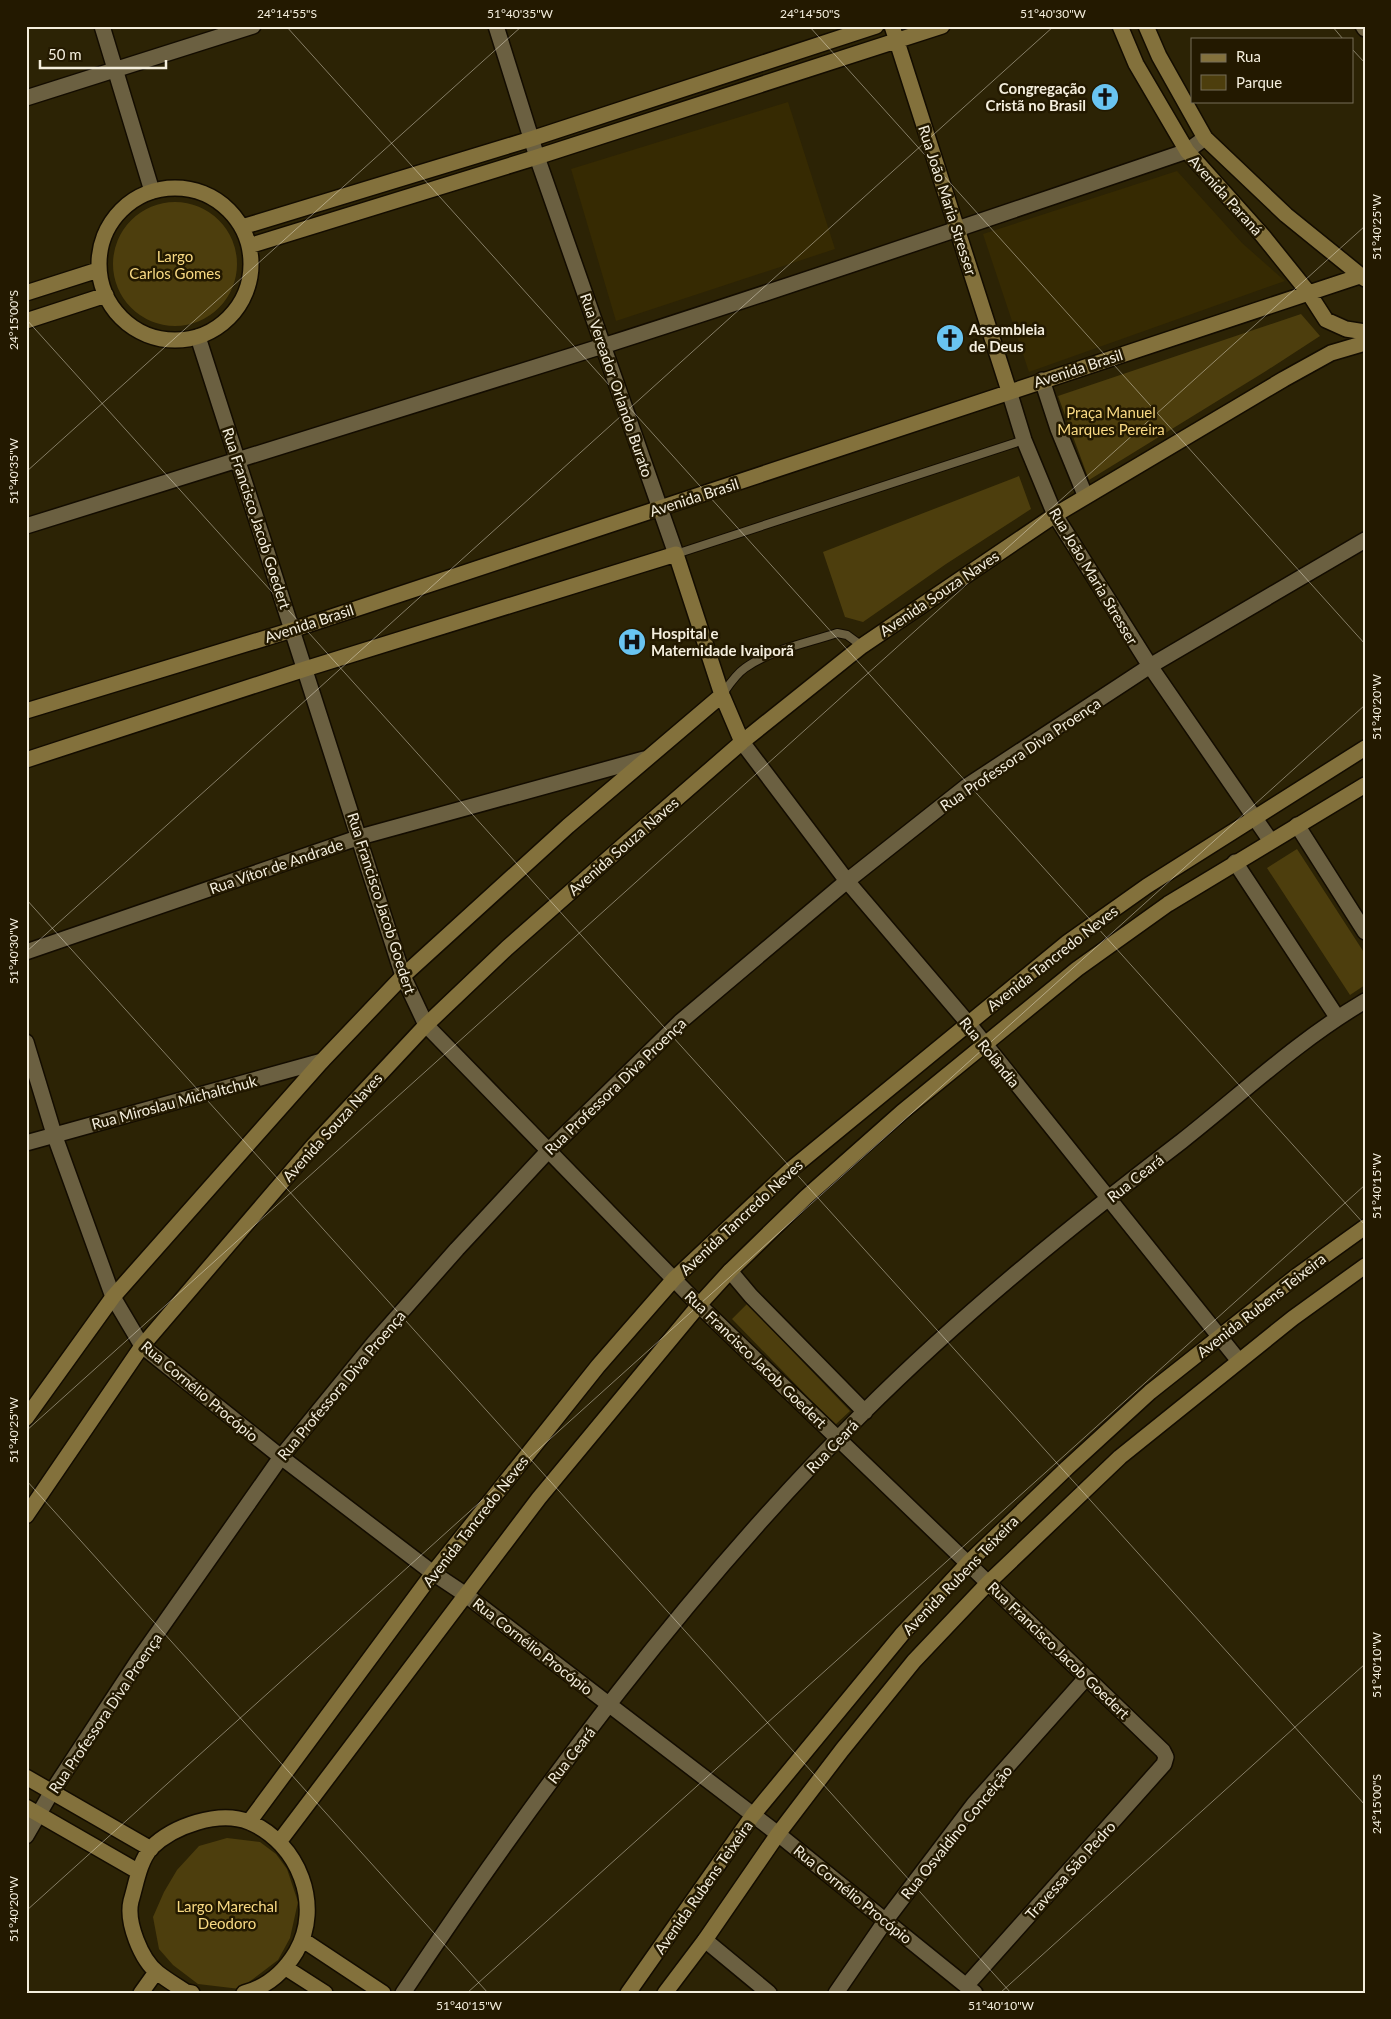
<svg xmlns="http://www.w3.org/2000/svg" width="1391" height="2019" font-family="Lato,sans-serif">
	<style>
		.built { fill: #362a02 }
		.green { fill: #4d3e0d }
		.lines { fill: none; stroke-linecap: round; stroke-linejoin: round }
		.lane-casing { stroke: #130c00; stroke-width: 10 }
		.street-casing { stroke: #130c00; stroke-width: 18 }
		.secondary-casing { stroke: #130c00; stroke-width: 18 }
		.lane { stroke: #6b6041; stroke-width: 8 }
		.street { stroke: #6b6041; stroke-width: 15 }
		.secondary { stroke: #83713c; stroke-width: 15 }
		.ticks { fill: none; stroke: #f4eedd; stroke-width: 1; stroke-opacity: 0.45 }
		.labels { text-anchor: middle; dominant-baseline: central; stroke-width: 5; stroke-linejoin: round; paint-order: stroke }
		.poi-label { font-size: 15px; font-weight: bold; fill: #f4eedd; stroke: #231900; text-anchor: start }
		.street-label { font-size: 15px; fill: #f4eedd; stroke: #231900 }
		.park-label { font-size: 15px; fill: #f9da83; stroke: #231900 }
		.neatline { fill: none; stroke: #f4eedd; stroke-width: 2 }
		.ticks-label { font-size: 12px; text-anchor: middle; fill: #f4eedd }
	</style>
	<rect width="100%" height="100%" fill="#2c2305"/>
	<path class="built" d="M788 102 835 249 616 321 571 169Z
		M1177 171 1242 243 1285 281 1029 372 983 234Z"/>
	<path class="green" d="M113 264a62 62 0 1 1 124 0a62 62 0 1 1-124 0Z
		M1301 314 1320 336 1266 371 1089 480 1058 396Z
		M1019 476 1031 509 946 564 863 622 845 617 823 552Z
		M1297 849 1365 954V985L1350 995 1267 868Z
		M747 1304 850 1411 835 1425 732 1319Z
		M227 1838 260 1842 276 1854 287 1869 298 1902 290 1938 278 1960 240 1989 198 1984 173 1965 159 1949 153 1917 164 1892 177 1870 199 1846Z"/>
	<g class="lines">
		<defs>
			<path id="lane" d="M676 554 1024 440
				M722 695C729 685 735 675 745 668 770 650 807 643 837 633L847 635 862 646"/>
			<path id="street" d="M102 26 152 191
				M496 26 537 157 676 554
				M1363 26 1365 29
				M26 98 253 26
				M198 337 403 976 426 1025 699 1305 1163 1751 1166 1757 1164 1764 966 1986
				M1042 380 1058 429 1085 495
				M1009 391 1024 440 1055 515 1150 666 1270 840
				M26 526C219 464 413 406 606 345 800 283 994 217 1187 151L1205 138
				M742 742 847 881 968 1023 1239 1361
				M1297 825 1365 932
				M1235 862 1337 1017
				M26 952 360 837 644 759
				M26 1042 54 1134 113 1297 142 1346 281 1457 433 1573 466 1595 778 1834 975 1993
				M26 1143 322 1061
				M730 1271 751 1296 865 1412
				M26 1836 51 1793 137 1662 281 1457 374 1343 457 1249 549 1150 680 1022 847 881 967 786 1150 666 1365 540
				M705 1940 769 1993
				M403 1993C540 1788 688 1588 863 1413 962 1314 1071 1226 1182 1141 1243 1093 1297 1041 1365 1001
				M836 1993 886 1920 974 1804 1086 1678"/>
			<path id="secondary" d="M892 26 1009 391
				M1120 26 1136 64 1187 151 1263 236 1308 292 1326 320 1346 329 1365 332
				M1146 26 1159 56 1205 138 1286 215 1365 279
				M99 264a76 76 0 1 1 152 0a76 76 0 1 1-152 0Z
				M242 227 531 139 876 26
				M249 246 537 157 942 26
				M26 293 98 270
				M26 321 106 295
				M26 711 292 630 1360 276
				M26 760 305 669 676 554 722 695 742 742
				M26 1418 113 1297 322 1061 403 976 568 826 722 695
				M26 1516 142 1346 313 1146 426 1025 507 948 634 836 742 742 862 646 1055 515 1284 379 1331 353 1365 343
				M26 1777 151 1849
				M26 1807 139 1872
				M249 1822 433 1573 598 1366 674 1279 790 1170 1068 942 1147 886 1365 748
				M279 1842 539 1498 699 1305 730 1271 806 1197 902 1112 1077 969 1168 904 1365 785
				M303 1940 383 1993
				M286 1968 325 1993
				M141 1993 156 1972
				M192 1993 186 1992C177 1986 167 1980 158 1973 141 1960 126 1922 131 1901 136 1885 139 1862 151 1848 173 1826 219 1810 249 1822 299 1843 323 1906 296 1952 284 1972 266 1987 244 1993
				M628 1993 753 1815 903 1633 968 1563 1067 1468 1150 1392 1298 1275 1365 1227
				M665 1993 705 1940 778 1834 842 1750 914 1661 989 1582 1120 1457 1293 1318 1365 1266"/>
		</defs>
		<use href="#lane" class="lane-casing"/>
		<use href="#street" class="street-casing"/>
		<use href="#secondary" class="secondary-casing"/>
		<use href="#lane" class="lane"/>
		<use href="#street" class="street"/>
		<use href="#secondary" class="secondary"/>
	</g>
	<path class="ticks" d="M286 26 1365 1225M809 26 1365 644M1332 26 1343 39M1352 49 1365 63M26 319 1365 1805M26 472 522 26M26 899 1011 1993M26 952 1054 26M26 1431 1365 226M26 1480 488 1993M26 1911 1365 705M467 1993 1365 1185M1000 1993 1365 1664"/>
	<defs>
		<symbol id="church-disc" viewBox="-11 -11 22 22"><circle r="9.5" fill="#69c4f1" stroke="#231900"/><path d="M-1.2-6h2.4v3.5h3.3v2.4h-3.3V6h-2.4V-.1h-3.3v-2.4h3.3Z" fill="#111"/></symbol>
		<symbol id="hospital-disc" viewBox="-11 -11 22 22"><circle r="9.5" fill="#69c4f1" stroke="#231900"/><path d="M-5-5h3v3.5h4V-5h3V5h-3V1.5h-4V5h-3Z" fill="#111"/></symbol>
	</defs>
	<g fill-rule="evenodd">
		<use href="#church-disc" x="1089" y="81" width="32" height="32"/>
		<use href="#church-disc" x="934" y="322" width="32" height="32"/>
		<use href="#hospital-disc" x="616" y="626" width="32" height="32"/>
	</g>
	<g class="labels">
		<g class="poi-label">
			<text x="1086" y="88" text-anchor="end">Congregação<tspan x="1086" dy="17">Cristã no Brasil</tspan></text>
			<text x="969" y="329">Assembleia<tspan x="969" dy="17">de Deus</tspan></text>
			<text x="651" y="633">Hospital e<tspan x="651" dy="17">Maternidade Ivaiporã</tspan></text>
		</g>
		<g class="street-label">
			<text transform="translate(1226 195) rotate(48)">Avenida Paraná</text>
			<text transform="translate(948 200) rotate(72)">Rua João Maria Stresser</text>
			<text transform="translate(1078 368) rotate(-18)">Avenida Brasil</text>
			<text transform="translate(617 385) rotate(71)">Rua Vereador Orlando Burato</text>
			<text transform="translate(694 497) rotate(-18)">Avenida Brasil</text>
			<text transform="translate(257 518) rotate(72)">Rua Francisco Jacob Goedert</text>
			<text transform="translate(1094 576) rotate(59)">Rua João Maria Stresser</text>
			<text transform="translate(939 593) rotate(-34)">Avenida Souza Naves</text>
			<text transform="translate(309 623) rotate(-18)">Avenida Brasil</text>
			<text transform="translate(1020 754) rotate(-34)">Rua Professora Diva Proença</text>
			<text transform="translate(623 846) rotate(-41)">Avenida Souza Naves</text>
			<text transform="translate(276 866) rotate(-19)">Rua Vítor de Andrade</text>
			<text transform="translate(382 903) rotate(72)">Rua Francisco Jacob Goedert</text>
			<text transform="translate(1052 958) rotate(-38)">Avenida Tancredo Neves</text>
			<text transform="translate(990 1052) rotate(51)">Rua Rolândia</text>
			<text transform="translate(615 1086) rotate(-44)">Rua Professora Diva Proença</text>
			<text transform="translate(174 1102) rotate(-15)">Rua Miroslau Michaltchuk</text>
			<text transform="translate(332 1127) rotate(-48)">Avenida Souza Naves</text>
			<text transform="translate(1135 1178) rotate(-38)">Rua Ceará</text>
			<text transform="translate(741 1217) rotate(-43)">Avenida Tancredo Neves</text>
			<text transform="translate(1261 1305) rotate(-38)">Avenida Rubens Teixeira</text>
			<text transform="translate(756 1359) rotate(44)">Rua Francisco Jacob Goedert</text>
			<text transform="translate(341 1385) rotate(-50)">Rua Professora Diva Proença</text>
			<text transform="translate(200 1391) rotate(40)">Rua Cornélio Procópio</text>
			<text transform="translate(832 1446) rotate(-46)">Rua Ceará</text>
			<text transform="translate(475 1521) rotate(-52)">Avenida Tancredo Neves</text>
			<text transform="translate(960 1575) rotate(-46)">Avenida Rubens Teixeira</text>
			<text transform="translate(533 1646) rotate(38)">Rua Cornélio Procópio</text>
			<text transform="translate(1059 1650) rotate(44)">Rua Francisco Jacob Goedert</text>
			<text transform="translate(105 1713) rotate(-56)">Rua Professora Diva Proença</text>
			<text transform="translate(571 1755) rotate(-52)">Rua Ceará</text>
			<text transform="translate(956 1832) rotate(-51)">Rua Osvaldino Conceição</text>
			<text transform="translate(1070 1870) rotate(-48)">Travessa São Pedro</text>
			<text transform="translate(703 1887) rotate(-55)">Avenida Rubens Teixeira</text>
			<text transform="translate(853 1894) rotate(39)">Rua Cornélio Procópio</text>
		</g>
		<g class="park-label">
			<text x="175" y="256">Largo<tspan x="175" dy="17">Carlos Gomes</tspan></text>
			<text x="1111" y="412">Praça Manuel<tspan x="1111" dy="17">Marques Pereira</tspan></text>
			<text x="227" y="1906">Largo Marechal<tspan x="227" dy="17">Deodoro</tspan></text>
		</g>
	</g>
	<rect width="1391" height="2019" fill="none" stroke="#231900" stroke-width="55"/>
	<rect x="1191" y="38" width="162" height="65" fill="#231900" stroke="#776e58"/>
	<rect x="1201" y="54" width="25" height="8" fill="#83713c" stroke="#776e58"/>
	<text x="1236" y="62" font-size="15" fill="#f4eedd">Rua</text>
	<rect x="1201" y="75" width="25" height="15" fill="#4d3e0d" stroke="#776e58"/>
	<text x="1236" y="88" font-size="15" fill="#f4eedd">Parque</text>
	<path d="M40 60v8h126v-8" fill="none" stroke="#f4eedd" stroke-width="2.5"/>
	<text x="48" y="60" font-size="15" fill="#f4eedd" stroke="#231900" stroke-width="4" paint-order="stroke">50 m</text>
	<rect x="28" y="28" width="1336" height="1964" class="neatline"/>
	<g class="ticks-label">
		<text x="287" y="18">24°14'55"S</text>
		<text x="520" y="18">51°40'35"W</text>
		<text x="810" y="18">24°14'50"S</text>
		<text x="1053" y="18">51°40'30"W</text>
		<text transform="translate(1377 227) rotate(-90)" y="4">51°40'25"W</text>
		<text transform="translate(14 320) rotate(-90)" y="4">24°15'00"S</text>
		<text transform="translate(14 471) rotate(-90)" y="4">51°40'35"W</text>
		<text transform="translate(1377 707) rotate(-90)" y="4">51°40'20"W</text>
		<text transform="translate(14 951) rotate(-90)" y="4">51°40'30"W</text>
		<text transform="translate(1377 1186) rotate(-90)" y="4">51°40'15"W</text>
		<text transform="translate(14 1430) rotate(-90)" y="4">51°40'25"W</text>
		<text transform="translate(1377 1665) rotate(-90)" y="4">51°40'10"W</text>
		<text transform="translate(1377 1804) rotate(-90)" y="4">24°15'00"S</text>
		<text transform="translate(14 1909) rotate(-90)" y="4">51°40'20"W</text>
		<text x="469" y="2010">51°40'15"W</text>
		<text x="1001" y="2010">51°40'10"W</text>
	</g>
</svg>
